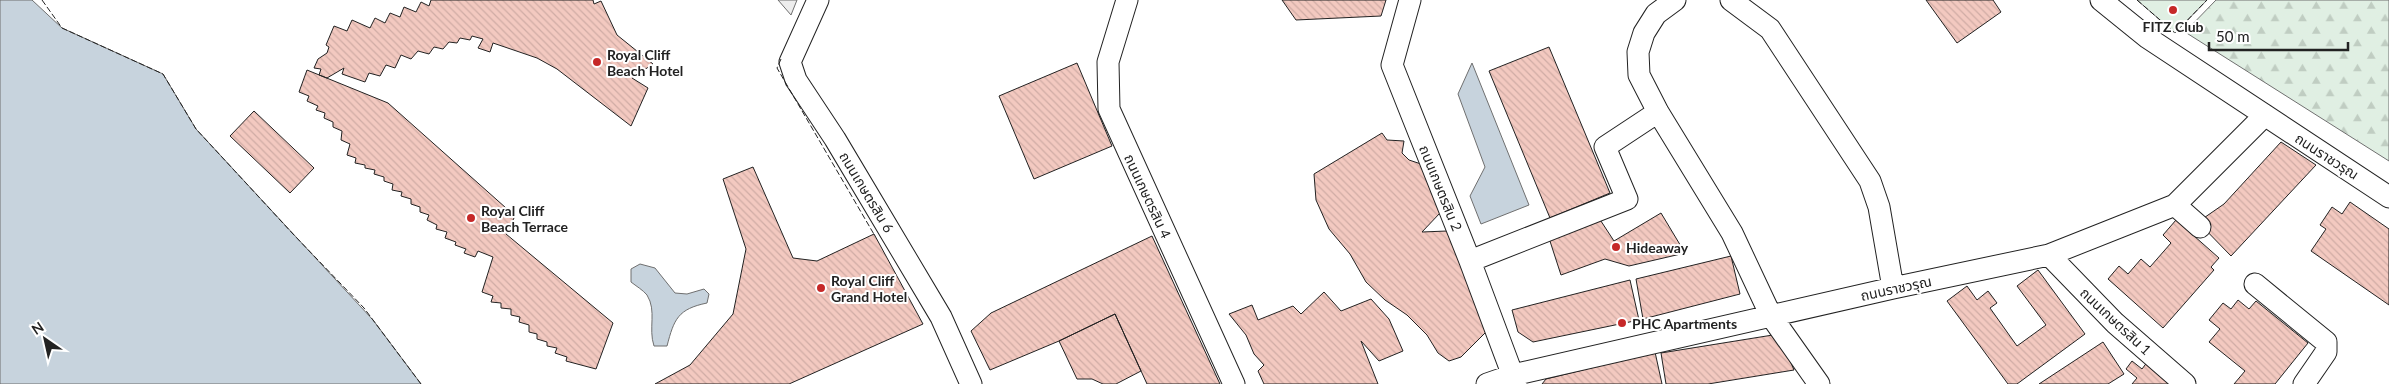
<svg xmlns="http://www.w3.org/2000/svg" width="2389" height="384" font-family="Lato,'Noto Sans Thai',sans-serif">
	<style>
		.forest { fill: url(#forest-firs); stroke: #6f6f6f }
		.pitch { fill: #e0efe3; stroke: #6f6f6f }
		.parking { fill: #ededed; stroke: #6f6f6f }
		.water { fill: #c7d3dd; stroke: #6f6f6f }
		.building { fill: url(#building-back-hatch); stroke: #222 }
		.lines { fill: none; stroke-linecap: round; stroke-linejoin: round }
		.minor-casing { stroke: #222; stroke-width: 23 }
		.minor { stroke: #fff; stroke-width: 21 }
		.fence { stroke: #222; stroke-width: 1; stroke-dasharray: 6 2.5; stroke-linecap: butt }
		.poi-dot { fill: #c62828; stroke: #fff; stroke-width: 2 }
		.labels { text-anchor: middle; dominant-baseline: central; stroke-width: 4; stroke-linejoin: round; paint-order: stroke }
		.poi-label { font-size: 14px; font-weight: bold; fill: #222; stroke: #fff; text-anchor: start }
		.street-label { font-size: 14px; fill: #222; stroke: #fff }
	</style>
	<defs>
		<pattern id="forest-firs" width="22" height="20" patternUnits="userSpaceOnUse" patternTransform="scale(1.25)"><rect width="22" height="20" fill="#e0efe3"/><path d="M5 1l3.5 6h-7zM16 11l3.5 6h-7z" fill="#c0cdc2"/></pattern>
		<pattern id="building-back-hatch" width="6" height="6" patternUnits="userSpaceOnUse" patternTransform="scale(1.25)"><rect width="6" height="6" fill="#f3c9c0"/><path d="M-1 5l2 2M0 0l6 6M5-1l2 2" fill="none" stroke="#d0aca5"/></pattern>
	</defs>
	<rect width="100%" height="100%" fill="#fff"/>
	<path class="forest" d="M2216 0H2389V161L2185 32Z"/>
	<path class="pitch" d="M2137 0H2207L2175 33Z"/>
	<path class="parking" d="M778 0H797L791 15Z"/>
	<path class="water" d="M0 0H32L62 28 163 74 196 129 373 320 421 384H0Z
		M1472 63 1529 205 1481 224 1470 196 1485 167 1458 94Z
		M640 264 655 268 675 293 687 294 704 289 709 294 707 303C678 309 674 319 667 346H654C648 328 657 311 647 295 643 290 636 286 631 282V269Z"/>
	<path class="building" d="M431 0H593L594 4 601 1 617 35 653 64 632 78 648 88 631 126 557 69 537 58 493 43 490 52 478 48 483 39 472 36 470 40 460 38 457 43 449 42 443 49 434 47 429 54 418 51 411 59 401 55 395 68 386 65 380 76 369 73 365 82 342 74 344 68 327 78 319 75 321 69 314 68 318 59 327 53 329 47 326 45 334 26 347 31 352 20 370 28 375 18 385 23 390 13 400 17 404 7 416 12 421 2 429 6Z
		M1282 0H1386L1381 16 1296 20Z
		M1926 0H1993L2001 12 1957 43Z
		M1549 47 1610 193 1550 218 1489 71Z
		M1077 63 1112 146 1034 179 999 96Z
		M307 70 388 103 515 216 506 234 613 323 596 369 566 361 567 357 555 353 557 348 547 346V342L537 339V334L529 332V325L519 322 520 317 511 315V309L501 308V303L491 302 493 296 482 292 493 257 478 251 475 257 464 253 466 249 455 245 456 242 445 238 447 232 436 229 437 225 427 220 429 215 420 212V207L411 204V199L401 196 402 192 392 190 393 184 384 181V177L374 174 375 170 365 168V165L355 163 356 158 347 155 350 144 341 140 342 131 333 127V122L324 118 325 113 316 110 318 106 307 101 309 96 299 92Z
		M254 111 314 168 290 193 230 136Z
		M1382 133 1387 140 1404 141 1402 153 1409 160 1421 164 1440 213 1422 232 1447 231 1455 238 1487 331 1461 357 1449 361 1438 353 1427 335 1407 315 1385 300 1366 282 1350 254 1329 229 1316 200 1314 174Z
		M2281 142 2316 165 2231 256 2198 222 2224 204Z
		M753 167 793 258 817 261 874 234 923 324 789 384H655L690 365 733 314 746 249 723 179Z
		M2350 202 2389 229V305L2311 251 2326 229 2320 225 2332 207 2342 214Z
		M1661 213 1685 253 1629 266 1605 259 1561 275 1548 235 1597 215 1614 241Z
		M2176 220 2219 258 2211 267 2214 270 2163 328 2108 279 2119 266 2128 274 2141 259 2150 267 2171 243 2163 235Z
		M1152 236 1220 384H1147L1115 314 1059 341 990 370 971 331 991 313Z
		M1731 256 1740 294 1643 319 1636 279Z
		M2038 270 2085 334 2017 384H2008L1947 301 1967 286 1977 300 1988 291 1997 303 1990 308 2017 346 2046 325 2017 286Z
		M1630 280 1639 320 1533 342 1518 332 1512 310Z
		M1324 292 1341 311 1371 299 1389 319 1403 351 1379 361 1361 341 1378 384H1264L1258 371 1264 365 1254 354 1246 335 1229 314 1252 305 1258 320 1293 306 1301 314Z
		M2238 300 2249 309 2256 301 2308 343 2275 384H2234L2245 371 2209 342 2220 329 2209 320 2223 303 2231 309Z
		M1115 314 1141 371 1116 384H1103L1092 379H1077L1059 341Z
		M1779 334 1794 370 1708 384H1666L1661 353Z
		M2103 342 2124 374 2108 384H2039Z
		M1655 352 1662 384H1542L1546 379Z
		M2132 361 2142 369 2148 361 2177 384H2132L2137 378 2126 369Z"/>
	<g class="lines">
		<defs>
			<path id="minor" d="M818 0 790 62 796 80 835 139 941 317 971 384
				M1127 0 1108 62 1109 109 1234 384
				M1410 0 1392 65 1470 261 1516 384
				M1675 0 1656 14 1644 33 1638 52 1639 75 1658 112 1732 233 1771 316 1819 384
				M1731 0 1770 29 1870 181 1879 207 1893 288
				M2101 0 2148 38 2389 197
				M2175 205 2200 227
				M2049 255 2115 323 2185 384
				M1470 261 1627 199 1605 147 1658 112
				M2255 284 2326 342V352L2304 384
				M1487 384 1513 375 1893 288 2049 255 2175 205 2265 115"/>
		</defs>
		<use href="#minor" class="minor-casing"/>
		<use href="#minor" class="minor"/>
		<path class="fence" d="M42 0 62 28 163 74 196 129 293 234 364 308 421 384
			M2137 0 2175 33 2207 0
			M781 59 777 68 875 236"/>
	</g>
	<g class="poi-dot">
		<circle cx="2173" cy="10" r="5"/>
		<circle cx="597" cy="62" r="5"/>
		<circle cx="471" cy="218" r="5"/>
		<circle cx="1616" cy="247" r="5"/>
		<circle cx="821" cy="288" r="5"/>
		<circle cx="1622" cy="323" r="5"/>
	</g>
	<g class="labels">
		<g class="poi-label">
			<text x="2173" y="26" text-anchor="middle">FITZ Club</text>
			<text x="607" y="54">Royal Cliff<tspan x="607" dy="16">Beach Hotel</tspan></text>
			<text x="481" y="210">Royal Cliff<tspan x="481" dy="16">Beach Terrace</tspan></text>
			<text x="1626" y="247">Hideaway</text>
			<text x="831" y="280">Royal Cliff<tspan x="831" dy="16">Grand Hotel</tspan></text>
			<text x="1632" y="323">PHC Apartments</text>
		</g>
		<g class="street-label">
			<text transform="translate(2327 156) rotate(33)">ถนนราชวรุณ</text>
			<text transform="translate(1441 188) rotate(68)">ถนนเกษตรสิน 2</text>
			<text transform="translate(867 192) rotate(59)">ถนนเกษตรสิน 6</text>
			<text transform="translate(1148 196) rotate(65)">ถนนเกษตรสิน 4</text>
			<text transform="translate(1896 288) rotate(-12)">ถนนราชวรุณ</text>
			<text transform="translate(2116 321) rotate(43)">ถนนเกษตรสิน 1</text>
		</g>
	</g>
	<g transform="translate(45 339) rotate(326)" stroke="#ffffff" stroke-width="4" paint-order="stroke">
	<path d="M0-4L9 19L0 12L-9 19Z" fill="#222222"/>
	<text y="-8" font-size="14" font-weight="bold" text-anchor="middle" fill="#222222">N</text>
	</g>
	<path d="M2209 42v8h139v-8" fill="none" stroke="#222222" stroke-width="2.5"/>
	<text x="2216" y="42" font-size="15" fill="#222222" stroke="#ffffff" stroke-width="4" paint-order="stroke">50 m</text>
</svg>
